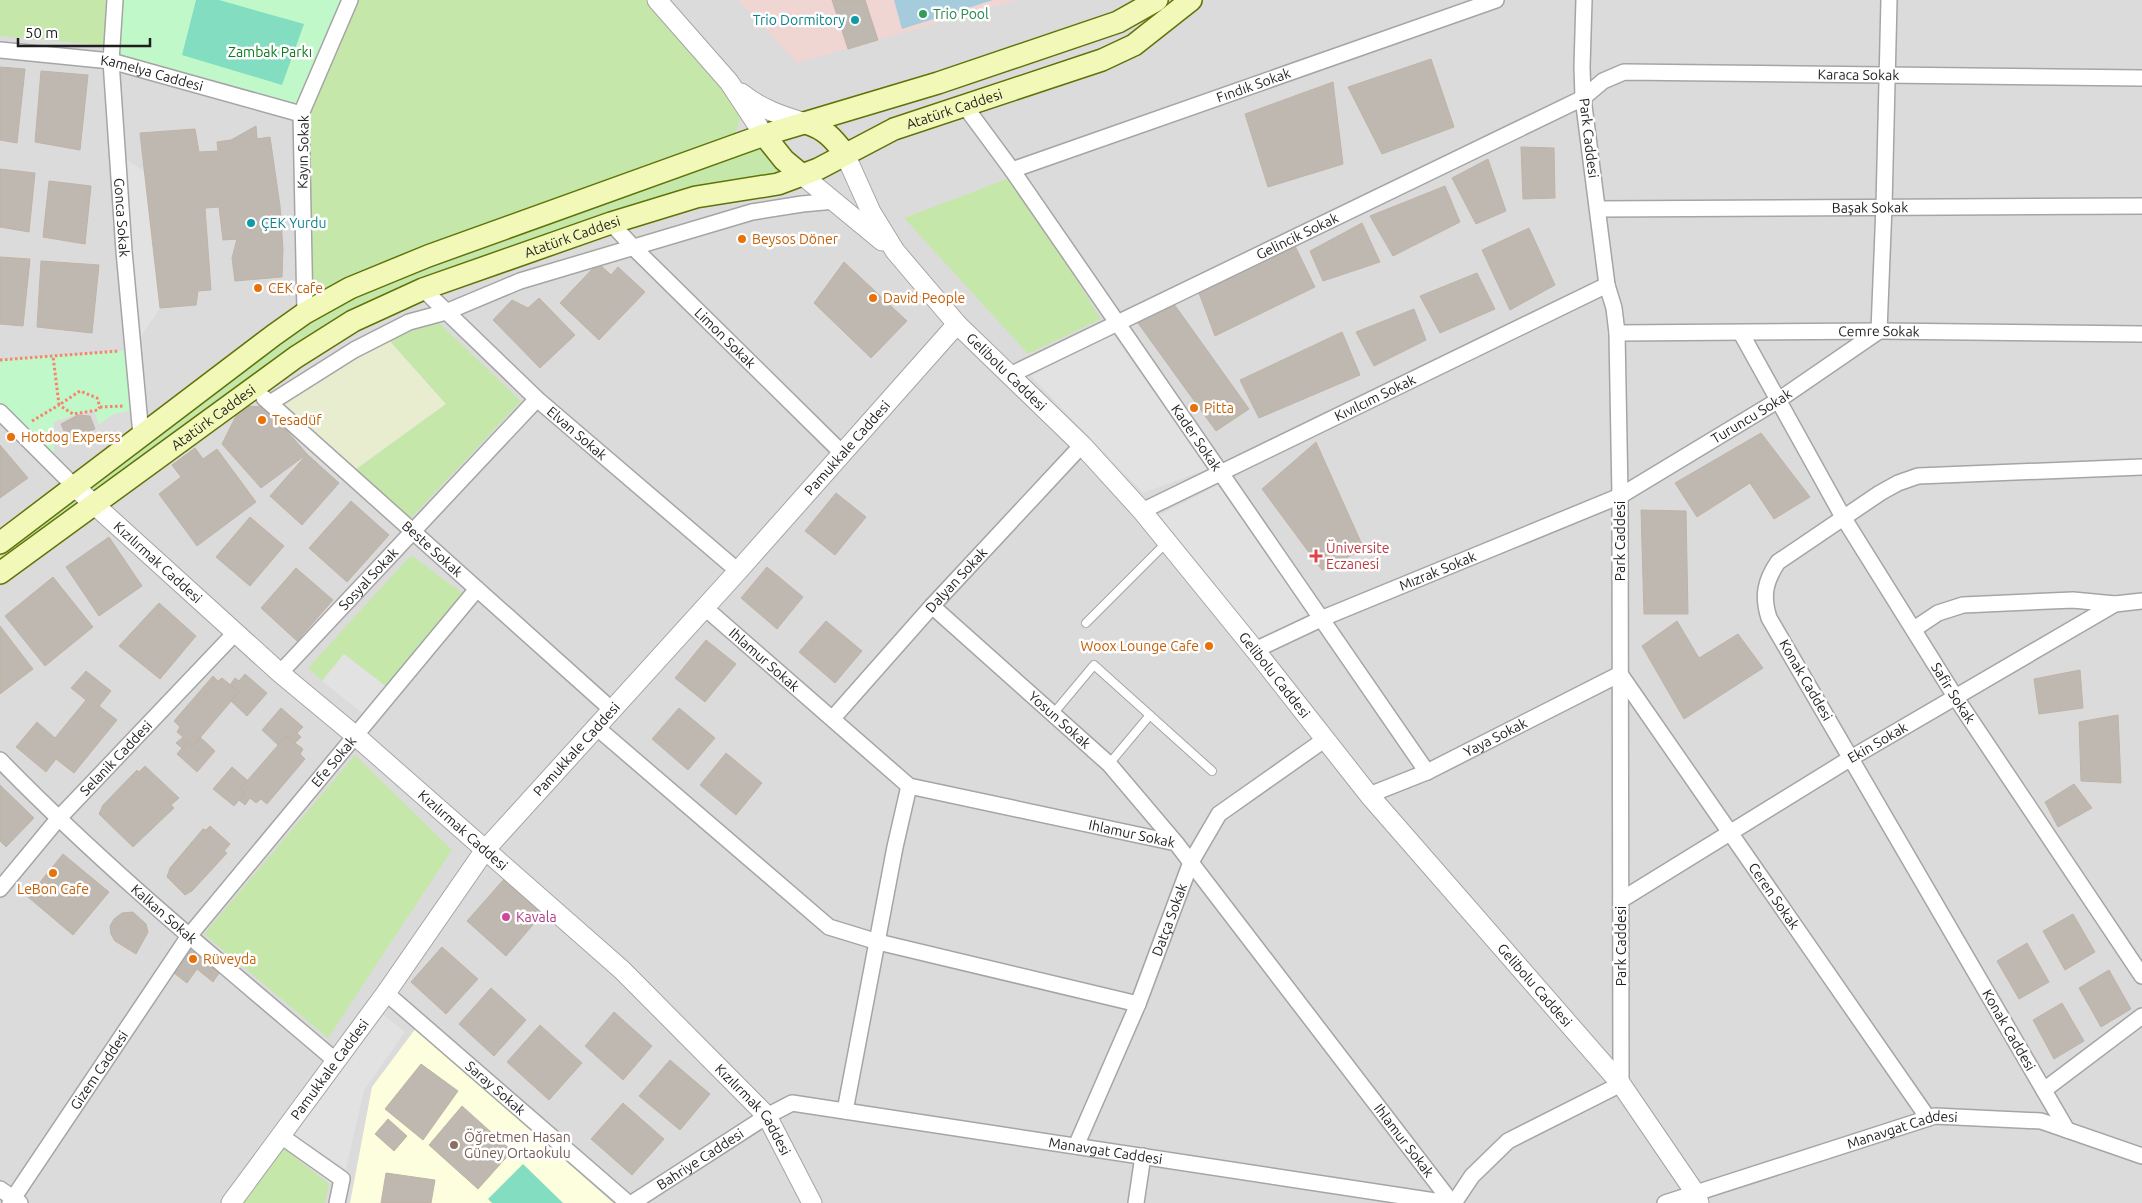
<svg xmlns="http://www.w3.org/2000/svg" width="2142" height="1203" font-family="Ubuntu,sans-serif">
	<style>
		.residential { fill: #dcdbdb }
		.commercial { fill: #efd6d3 }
		.education { fill: #fcfedd }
		.farmland { fill: #e9edcf }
		.grass { fill: #c5e8aa }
		.park { fill: #c1f8c9 }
		.pitch { fill: #83ddc0 }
		.parking { fill: #e2e2e2 }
		.water { fill: #a5ccdc }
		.building { fill: #bfb8b0; stroke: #c0b3a6 }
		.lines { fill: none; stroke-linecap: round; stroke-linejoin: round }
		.service-casing { stroke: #a5a5a5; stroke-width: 10 }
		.minor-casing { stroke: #a5a5a5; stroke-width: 18 }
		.tertiary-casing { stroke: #a5a5a5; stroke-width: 21 }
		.secondary-casing { stroke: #607307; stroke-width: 24 }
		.path { stroke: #f7836c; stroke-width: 3; stroke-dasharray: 2.5 2.5; stroke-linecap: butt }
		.service { stroke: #fff; stroke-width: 8 }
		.minor { stroke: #fff; stroke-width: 15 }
		.tertiary { stroke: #fff; stroke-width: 19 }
		.secondary { stroke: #f1f8b8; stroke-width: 21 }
		.leisure-dot { fill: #2e9e5b; stroke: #fff; stroke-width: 2 }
		.culture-dot { fill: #0f9aa8; stroke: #fff; stroke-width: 2 }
		.food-dot { fill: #e8710a; stroke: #fff; stroke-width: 2 }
		.health-dot { fill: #e0444e; stroke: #fff; stroke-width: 2 }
		.hotel-dot { fill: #d1479c; stroke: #fff; stroke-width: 2 }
		.education-dot { fill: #8d6e63; stroke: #fff; stroke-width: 2 }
		.labels { text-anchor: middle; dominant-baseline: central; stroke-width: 5; stroke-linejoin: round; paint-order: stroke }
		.leisure-label { font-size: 14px; fill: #27864d; stroke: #fff; text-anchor: start }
		.culture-label { font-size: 14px; fill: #0d838f; stroke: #fff; text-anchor: end }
		.park-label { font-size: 14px; fill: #0d7a1d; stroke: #fff }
		.street-label { font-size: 14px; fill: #1e1e1e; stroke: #fff }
		.food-label { font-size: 14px; fill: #c56008; stroke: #fff; text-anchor: start }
		.health-label { font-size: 14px; fill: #be3a42; stroke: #fff; text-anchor: start }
		.hotel-label { font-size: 14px; fill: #b23c85; stroke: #fff; text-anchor: start }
		.education-label { font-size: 14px; fill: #785e54; stroke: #fff; text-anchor: start }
	</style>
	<rect width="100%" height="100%" fill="#efece4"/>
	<path class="residential" d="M0 0H2142V1203H0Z"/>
	<path class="commercial" d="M738 0H1017L797 63Z"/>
	<path class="education" d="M416 1028 613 1203H350L372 1087Z"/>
	<path class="farmland" d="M388 339 446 404 355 470 283 405Z"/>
	<path class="grass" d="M0 0H115L112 46 0 36Z
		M350 0H657L742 113 735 135 758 138 789 175 696 197 353 321 0 573V543L305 313 301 114Z
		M1012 177 1101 319 1028 354 904 218Z
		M438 322 521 401 411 518 355 470 446 404 388 339Z
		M411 555 465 595 388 688 344 654 322 681 308 668Z
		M355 755 452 850 328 1038 204 934Z
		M282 1147 329 1184 325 1203H240Z"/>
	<path class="park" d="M115 0H350L301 114 111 61Z
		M132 350 138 409 114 414 99 424 94 411 80 413 54 422V465L0 412V360Z"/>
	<path class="pitch" d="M196 0H219L304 24 282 85 182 55Z
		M523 1164 563 1203H492L488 1199Z"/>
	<path class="parking" d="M117 153 145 172 160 308 132 350Z
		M1112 333 1208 469 1143 493 1031 376Z
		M1218 485 1311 615 1259 642 1158 516Z
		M344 654 388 688 366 716 322 681Z
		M380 1012 405 1032 364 1090 346 1169 292 1134Z"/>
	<path class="water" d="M894 0H993L902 29Z"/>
	<path class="building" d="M832 0H865L878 40 848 49Z
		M1431 59 1454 127 1382 154 1348 87Z
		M0 67 25 69 17 143 0 140Z
		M41 71 88 75 80 150 35 142Z
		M1333 82 1343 164 1268 187 1245 114Z
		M256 126 257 139 270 137 280 206 283 249 282 277 235 281 232 258 237 239 223 240 219 207 205 208 211 290 198 291 196 305 160 308 140 133 195 129 199 152 218 151 217 142 231 140Z
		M1521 147 1554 148 1555 198 1523 199Z
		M1488 159 1506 211 1476 224 1452 178Z
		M0 169 35 173 29 232 0 227Z
		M49 181 91 186 85 244 43 237Z
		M1445 186 1460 222 1393 256 1370 216Z
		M1362 223 1380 262 1323 281 1310 251Z
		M1529 228 1555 285 1510 310 1482 250Z
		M1295 246 1315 287 1215 336 1199 293Z
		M0 257 30 259 23 326 0 324Z
		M41 261 99 265 92 333 37 327Z
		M844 262 907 321 871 358 814 303Z
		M598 263 611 275 618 267 645 292 599 340 560 303Z
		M1477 273 1495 309 1440 333 1420 296Z
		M539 298 575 335 540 368 493 320 512 300 528 308Z
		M1174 304 1249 409 1216 431 1138 323Z
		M1414 309 1426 340 1374 366 1356 332Z
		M1342 332 1360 375 1259 418 1240 380Z
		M241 406 266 407 307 454 261 488 222 444Z
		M78 415 90 416 95 429 68 440 61 424Z
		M1761 433 1810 497 1774 519 1750 483 1697 517 1675 483Z
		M1316 442 1364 549 1322 570 1262 489Z
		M0 445 28 478 0 498Z
		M195 448 203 459 217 449 256 502 197 546 159 494 181 477 172 465Z
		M307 454 339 483 302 525 270 496Z
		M836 493 866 517 835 555 805 531Z
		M351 501 389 535 347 582 309 548Z
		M1641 510 1686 511 1688 614H1644Z
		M250 517 284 546 250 586 216 557Z
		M109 537 142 586 99 616 66 567Z
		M767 567 803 597 777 629 741 598Z
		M296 568 333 600 297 641 261 608Z
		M53 577 93 627 45 666 5 616Z
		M159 603 196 636 160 679 119 646Z
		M826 621 862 651 835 683 799 652Z
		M1677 621 1699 658 1738 634 1763 668 1684 719 1642 646Z
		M0 626 33 669 0 694Z
		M706 640 736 664 705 702 675 678Z
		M2080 670 2083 708 2039 714 2034 679Z
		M86 671 111 691 99 706 117 720 74 773 56 759 46 772 16 747 37 722 55 738 86 700 71 688Z
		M245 674 267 693 247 716 231 701 239 692 230 685 235 678 239 681Z
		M213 676 218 681 222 678 239 692 193 746 188 741 182 748 176 743 183 737 177 732 180 727 174 721Z
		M281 708 303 727 297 733 301 737 295 743 286 736 278 745 262 730Z
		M679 708 715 738 688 770 652 739Z
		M2118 715 2121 783 2081 781 2079 722Z
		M286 736 303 749 300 754 305 759 267 804 261 799 256 803 250 798 245 805 239 800 245 793 240 789Z
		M200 737 215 751 197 772 177 754 188 741 193 746Z
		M726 753 762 783 736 815 700 785Z
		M145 766 179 798 171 805 174 808 133 847 99 814 103 805 137 770 139 772Z
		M232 767 247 780 240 789 245 793 234 806 213 789Z
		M2074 784 2092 808 2058 827 2045 802Z
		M0 785 34 818 6 847 0 841Z
		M210 826 230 844 224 851 227 853 192 891 185 895 167 877 170 868 203 829 206 830Z
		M63 854 109 892 73 935 28 897Z
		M505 878 544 912 506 956 467 921Z
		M133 912 146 924 148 932 136 954 115 941 111 934 110 926 114 919 122 913Z
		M2073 914 2095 952 2065 970 2043 931Z
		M2027 943 2049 982 2019 999 1997 961Z
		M442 947 478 979 446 1014 411 982Z
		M190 949 219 973 213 982 197 969 187 983 174 973Z
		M2109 970 2131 1009 2101 1027 2079 988Z
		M491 988 526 1020 494 1056 459 1024Z
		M2062 1003 2084 1041 2054 1059 2033 1020Z
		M614 1012 652 1046 623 1080 585 1046Z
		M540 1025 582 1063 549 1100 507 1062Z
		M670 1060 710 1094 680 1130 639 1096Z
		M421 1064 458 1091 423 1140 385 1109Z
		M623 1103 664 1139 632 1175 591 1139Z
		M462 1106 512 1151 478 1189 429 1145Z
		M388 1119 407 1136 394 1151 375 1134Z
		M386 1173 435 1180 431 1203H381Z"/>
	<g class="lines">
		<defs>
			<path id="service" d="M1086 623 1167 542
				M1053 714 1094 665 1212 771
				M1109 764 1150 715"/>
			<g id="minor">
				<path id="s1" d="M115 0 111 61 124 251 141 435"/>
				<path id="s2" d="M0 50 111 61 301 114"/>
				<path id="s3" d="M964 105 1012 170 1427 772"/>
				<path id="s4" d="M1012 170 1496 0"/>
				<path id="s5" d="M1599 209 2142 206"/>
				<path id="s6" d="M611 223 634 248 842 453"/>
				<path id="s7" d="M423 289 537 399 738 571"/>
				<path d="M305 313 301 114 350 0"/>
				<path id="s8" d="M1617 333 1879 331 2142 334"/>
				<path id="s9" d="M1741 333 1843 517 1956 698 2142 976"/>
				<path id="s10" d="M1010 375 1583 98 1603 81 1624 72 2142 78"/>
				<path id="s11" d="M264 398 611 709"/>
				<path d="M270 403 354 350 409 322 446 312 520 281 752 212 802 204 835 201"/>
				<path d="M0 412 75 487"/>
				<path id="s12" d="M1142 511 1607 285"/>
				<path id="s13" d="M932 606 1109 764 1176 843"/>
				<path id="s14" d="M704 607 909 786 1176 843 1452 1203"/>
				<path d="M1914 629 1938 613 1963 605 2073 600 2115 604"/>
				<path id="s15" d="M1255 650 1323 618 1620 496 1777 401 1879 331 1884 206 1889 0"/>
				<path id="s16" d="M280 673 537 399"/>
				<path id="s17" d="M833 718 932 606 1082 445"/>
				<path d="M595 726 829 927 878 942 1138 1004"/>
				<path id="s18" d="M0 760C105 868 221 963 336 1061"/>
				<path id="s19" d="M1369 795 1427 772 1620 674 1928 1118"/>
				<path id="s20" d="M0 889 58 819 236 632"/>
				<path id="s21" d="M1621 900 1851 758 2115 604 2142 601"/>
				<path id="s22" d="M386 993 628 1203"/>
				<path d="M2044 1090 2142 1016"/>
				<path d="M845 1111 895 847 909 786"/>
				<path d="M2067 1130 1769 618C1762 596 1765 581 1778 562L1880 493 1898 483 1918 476 2142 467"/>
				<path d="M281 1136 342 1179 337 1203"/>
				<path id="s23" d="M1076 1146 1138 1004 1191 862 1219 814 1324 740"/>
				<path d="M0 1189 20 1203"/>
				<path id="s24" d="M10 1203 189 936 477 589"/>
				<path id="s25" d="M632 1203 767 1116 792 1103 1448 1203"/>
				<path d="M1136 1203 1143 1156"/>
				<path d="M1454 1203 1472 1176 1508 1141 1621 1084 1620 496 1617 333 1614 308 1607 285 1583 98 1582 67 1584 0"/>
				<path id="s26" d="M1665 1203 1935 1116 2041 1121 2142 1156"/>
			</g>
			<g id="tertiary">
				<path d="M657 0 729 82 764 135"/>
				<path d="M741 93C761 109 782 116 806 123"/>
				<path id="s27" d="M845 154 871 212 895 251 957 324 1082 445 1142 511 1255 650 1369 795 1621 1084 1696 1194 1699 1203"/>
				<path d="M802 175 882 241"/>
				<path id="s28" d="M75 487 280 673 357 737 622 970 767 1116 812 1203"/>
				<path id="s29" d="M231 1203 386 993 485 850 738 571 957 324"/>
			</g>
			<g id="secondary">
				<path d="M806 123C825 129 833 138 845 154"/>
				<path d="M764 135 784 160 802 175"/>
				<path d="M0 543 274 335 305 313 350 288 428 256 764 135 938 83 1118 22 1157 0"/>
				<path id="s30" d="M0 573 296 357 353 321 423 289 611 223 696 197 778 184 818 169 894 129 1102 60 1134 45 1191 0"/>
			</g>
		</defs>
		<use href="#service" class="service-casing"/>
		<use href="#minor" class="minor-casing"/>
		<use href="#tertiary" class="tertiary-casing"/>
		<use href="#secondary" class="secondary-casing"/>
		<path class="path" d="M0 360 119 351
			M100 407 124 406
			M32 421 59 405 73 414 98 410 100 407 97 398 80 391 59 405 53 356"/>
		<use href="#service" class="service"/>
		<use href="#minor" class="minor"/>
		<use href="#tertiary" class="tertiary"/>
		<use href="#secondary" class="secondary"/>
	</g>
	<circle class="leisure-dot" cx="923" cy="14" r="5"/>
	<g class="culture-dot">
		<circle cx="855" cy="20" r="5"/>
		<circle cx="251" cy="223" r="5"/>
	</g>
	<g class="food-dot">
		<circle cx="742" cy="239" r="5"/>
		<circle cx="258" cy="288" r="5"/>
		<circle cx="873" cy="298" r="5"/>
		<circle cx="1194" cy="408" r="5"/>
		<circle cx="262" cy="420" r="5"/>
		<circle cx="11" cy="437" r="5"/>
		<circle cx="1209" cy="646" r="5"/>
		<circle cx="53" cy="873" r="5"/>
		<circle cx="193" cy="959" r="5"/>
	</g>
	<path class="health-dot" d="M1313.5 548.5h5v5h5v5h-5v5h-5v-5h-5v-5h5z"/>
	<circle class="hotel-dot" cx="506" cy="917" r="5"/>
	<circle class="education-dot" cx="454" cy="1145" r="5"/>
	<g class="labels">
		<g class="leisure-label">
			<text x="933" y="14">Trio Pool</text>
		</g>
		<g class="culture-label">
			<text x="845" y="20">Trio Dormitory</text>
			<text x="261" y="223" text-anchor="start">ÇEK Yurdu</text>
		</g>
		<g class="park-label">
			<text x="270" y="52">Zambak Parkı</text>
		</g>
		<g class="street-label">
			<text stroke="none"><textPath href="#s2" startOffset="154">Kamelya Caddesi</textPath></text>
			<text stroke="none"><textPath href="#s10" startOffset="920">Karaca Sokak</textPath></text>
			<text stroke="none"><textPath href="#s4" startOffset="256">Fındık Sokak</textPath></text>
			<text stroke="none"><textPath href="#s30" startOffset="1074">Atatürk Caddesi</textPath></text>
			<text transform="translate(1589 138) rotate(83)">Park Caddesi</text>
			<text transform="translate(303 152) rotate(-89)">Kayın Sokak</text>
			<text stroke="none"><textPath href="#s5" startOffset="271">Başak Sokak</textPath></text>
			<text stroke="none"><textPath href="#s1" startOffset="218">Gonca Sokak</textPath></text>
			<text stroke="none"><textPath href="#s10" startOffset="319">Gelincik Sokak</textPath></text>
			<text stroke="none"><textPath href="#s30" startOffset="669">Atatürk Caddesi</textPath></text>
			<text stroke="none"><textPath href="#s8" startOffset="262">Cemre Sokak</textPath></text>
			<text stroke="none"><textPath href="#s6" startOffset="162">Limon Sokak</textPath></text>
			<text stroke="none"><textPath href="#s27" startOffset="274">Gelibolu Caddesi</textPath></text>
			<text stroke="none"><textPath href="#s12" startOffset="259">Kıvılcım Sokak</textPath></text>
			<text stroke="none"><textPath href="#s15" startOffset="550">Turuncu Sokak</textPath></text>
			<text stroke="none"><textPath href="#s30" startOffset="264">Atatürk Caddesi</textPath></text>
			<text stroke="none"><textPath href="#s7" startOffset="211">Elvan Sokak</textPath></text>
			<text stroke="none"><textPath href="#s3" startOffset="406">Kader Sokak</textPath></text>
			<text stroke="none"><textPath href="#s29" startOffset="976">Pamukkale Caddesi</textPath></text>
			<text transform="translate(1620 541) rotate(-90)">Park Caddesi</text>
			<text stroke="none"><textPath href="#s11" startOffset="226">Beste Sokak</textPath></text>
			<text stroke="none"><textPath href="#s28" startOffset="112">Kızılırmak Caddesi</textPath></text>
			<text stroke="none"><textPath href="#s15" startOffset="199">Mızrak Sokak</textPath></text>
			<text stroke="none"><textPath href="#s16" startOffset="129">Sosyal Sokak</textPath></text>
			<text stroke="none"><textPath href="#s17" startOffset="185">Dalyan Sokak</textPath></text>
			<text stroke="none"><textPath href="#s14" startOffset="80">Ihlamur Sokak</textPath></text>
			<text stroke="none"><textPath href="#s27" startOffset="679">Gelibolu Caddesi</textPath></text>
			<text transform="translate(1806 680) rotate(60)">Konak Caddesi</text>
			<text stroke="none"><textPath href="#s9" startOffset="418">Safir Sokak</textPath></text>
			<text stroke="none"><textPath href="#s13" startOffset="171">Yosun Sokak</textPath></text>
			<text stroke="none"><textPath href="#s19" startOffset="139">Yaya Sokak</textPath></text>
			<text stroke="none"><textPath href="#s21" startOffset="301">Ekin Sokak</textPath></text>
			<text stroke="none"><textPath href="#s29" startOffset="571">Pamukkale Caddesi</textPath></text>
			<text stroke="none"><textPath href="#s20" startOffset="175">Selanik Caddesi</textPath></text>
			<text stroke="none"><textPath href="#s24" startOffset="548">Efe Sokak</textPath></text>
			<text stroke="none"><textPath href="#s28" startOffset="518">Kızılırmak Caddesi</textPath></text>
			<text stroke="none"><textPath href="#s14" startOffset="500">Ihlamur Sokak</textPath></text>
			<text stroke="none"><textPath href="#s19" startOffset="549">Ceren Sokak</textPath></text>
			<text stroke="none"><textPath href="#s18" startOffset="225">Kalkan Sokak</textPath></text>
			<text stroke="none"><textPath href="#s23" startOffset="245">Datça Sokak</textPath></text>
			<text transform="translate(1621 946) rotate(-90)">Park Caddesi</text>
			<text stroke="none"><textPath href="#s27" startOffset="1084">Gelibolu Caddesi</textPath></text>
			<text transform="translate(2009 1030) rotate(60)">Konak Caddesi</text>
			<text stroke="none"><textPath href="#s24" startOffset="160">Gizem Caddesi</textPath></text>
			<text stroke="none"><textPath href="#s29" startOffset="166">Pamukkale Caddesi</textPath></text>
			<text stroke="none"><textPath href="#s22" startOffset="145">Saray Sokak</textPath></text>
			<text stroke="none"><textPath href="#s28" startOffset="922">Kızılırmak Caddesi</textPath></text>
			<text stroke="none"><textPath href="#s26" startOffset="249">Manavgat Caddesi</textPath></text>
			<text stroke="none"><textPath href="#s14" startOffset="920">Ihlamur Sokak</textPath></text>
			<text stroke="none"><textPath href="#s25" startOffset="506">Manavgat Caddesi</textPath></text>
			<text stroke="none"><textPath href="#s25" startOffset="81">Bahriye Caddesi</textPath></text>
		</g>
		<g class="food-label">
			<text x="752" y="239">Beysos Döner</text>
			<text x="268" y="288">CEK cafe</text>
			<text x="883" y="298">David People</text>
			<text x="1204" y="408">Pitta</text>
			<text x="272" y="420">Tesadüf</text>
			<text x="21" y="437">Hotdog Experss</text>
			<text x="1199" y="646" text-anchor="end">Woox Lounge Cafe</text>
			<text x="53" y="889" text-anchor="middle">LeBon Cafe</text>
			<text x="203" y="959">Rüveyda</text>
		</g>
		<g class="health-label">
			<text x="1326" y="548">Üniversite<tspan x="1326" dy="16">Eczanesi</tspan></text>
		</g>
		<g class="hotel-label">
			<text x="516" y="917">Kavala</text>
		</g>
		<g class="education-label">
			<text x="464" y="1137">Öğretmen Hasan<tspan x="464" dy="16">Güney Ortaokulu</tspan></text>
		</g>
	</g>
	<path d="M18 38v8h132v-8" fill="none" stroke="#1e1e1e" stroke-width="2.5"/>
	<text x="25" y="38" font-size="15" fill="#1e1e1e" stroke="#ffffff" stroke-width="4" paint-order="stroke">50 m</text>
</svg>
